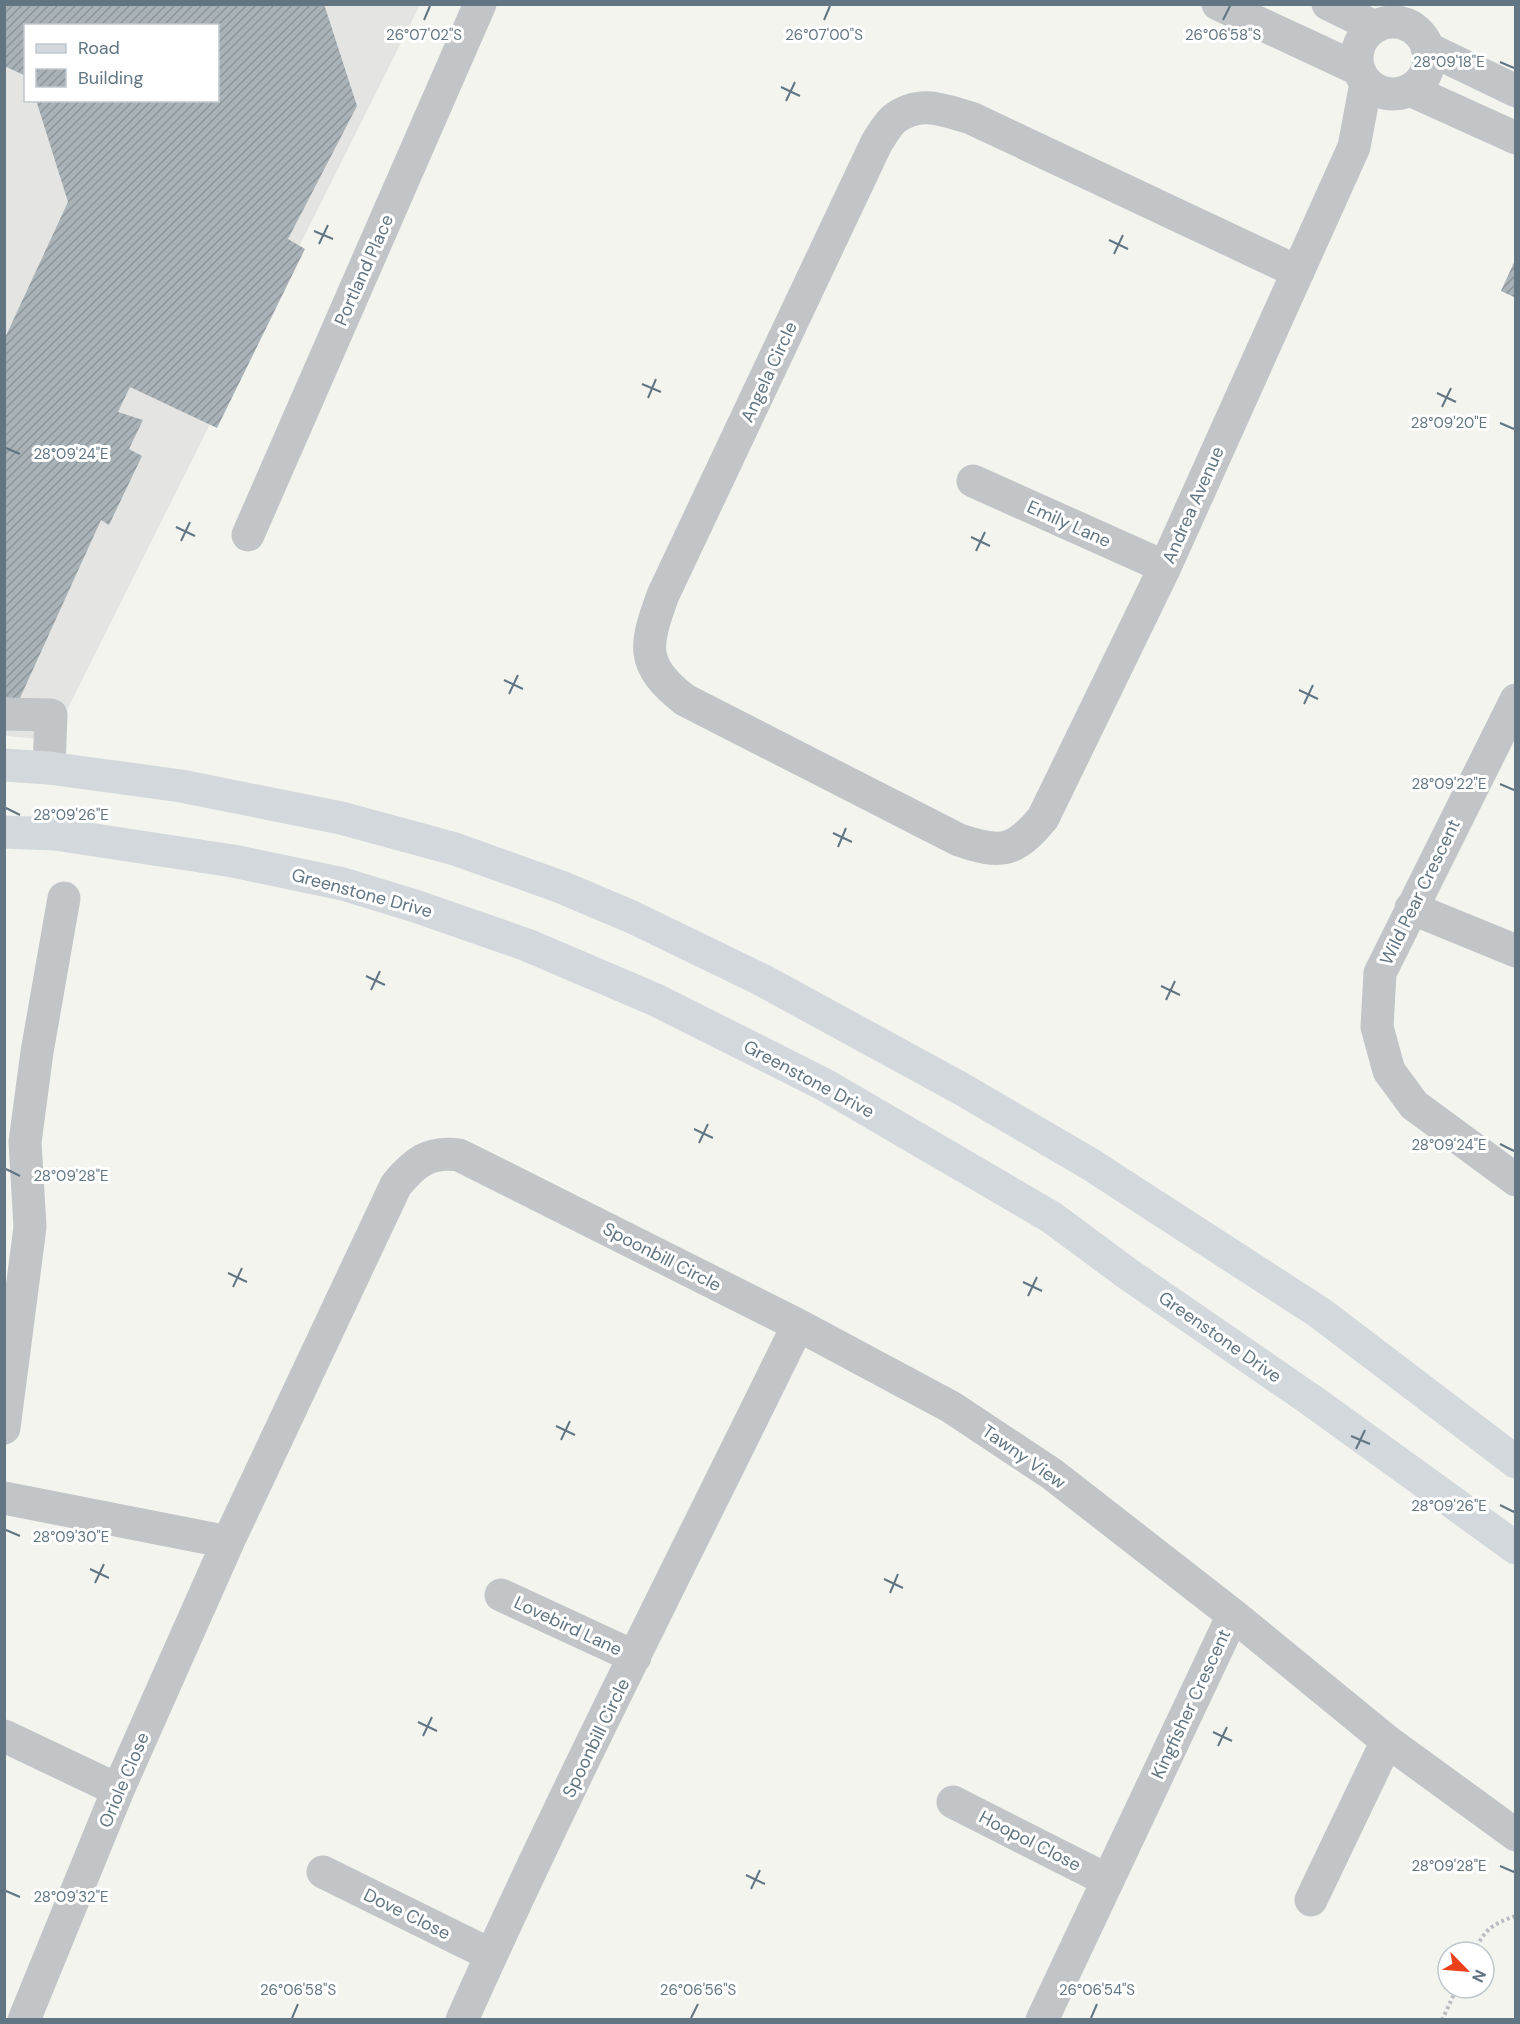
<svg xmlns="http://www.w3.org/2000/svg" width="1520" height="2024" font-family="'DM Sans',sans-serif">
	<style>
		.built { fill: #e4e5e3; fill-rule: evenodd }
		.building { fill: url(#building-hatch) }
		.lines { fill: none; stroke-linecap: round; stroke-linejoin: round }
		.path { stroke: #babdbf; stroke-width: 4; stroke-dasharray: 3 3; stroke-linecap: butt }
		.minor { stroke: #c1c5c8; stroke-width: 33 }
		.major { stroke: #d2d8dc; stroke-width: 33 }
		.ticks { fill: none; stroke: #617582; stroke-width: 2 }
		.labels { text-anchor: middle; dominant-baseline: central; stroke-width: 6; stroke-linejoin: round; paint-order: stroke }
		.street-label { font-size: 18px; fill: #617582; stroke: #fff }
		.ticks-label { font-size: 15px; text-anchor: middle; fill: #617582; stroke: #fff; stroke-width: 6; stroke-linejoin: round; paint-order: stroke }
	</style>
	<defs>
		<pattern id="building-hatch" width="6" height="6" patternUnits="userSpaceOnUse" patternTransform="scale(1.5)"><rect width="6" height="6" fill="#a9b2b6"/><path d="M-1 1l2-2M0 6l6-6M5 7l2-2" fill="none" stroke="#8d9599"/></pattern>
	</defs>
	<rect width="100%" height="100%" fill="#f4f4ef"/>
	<path class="built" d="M4 5H420L52 740 5 736ZM26 26H218V100H26Z"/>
	<path class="building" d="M4 4H324L357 106 288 239 305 249 217 428 130 387 118 412 143 420 129 449 142 456 109 525 101 520 15 709 4 708V340L68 202 36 100H218V26H26V76L4 66Z
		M1516 258V298L1501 291Z"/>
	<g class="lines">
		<path class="path" d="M1474 1952C1485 1929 1492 1924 1516 1916
			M1442 2020 1457 1988"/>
		<path class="minor" d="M1218 4 1358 69
			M1328 4 1375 27
			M1357 58a36 36 0 1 1 72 0a36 36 0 1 1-72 0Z
			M1427 48 1516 91
			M1410 90 1516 138
			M1298 272 971 118C943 110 920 99 894 119 887 125 882 135 877 142L663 595C645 645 639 664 685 700L959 840C1001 854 1014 853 1043 818L1165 567 1354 147 1366 83
			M973 481 1165 567
			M248 535 480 4
			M1516 700 1380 973 1377 1027 1389 1071 1414 1105 1516 1180
			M4 714 51 715 49 768
			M1411 908 1516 951
			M4 1428 30 1227 25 1142 37 1052 64 898
			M4 1498 228 1542
			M501 1595 635 1657
			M4 1736 118 1790
			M953 1802 1107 1880
			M323 1872 491 1955
			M1311 1900 1387 1741
			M24 2020 118 1790 228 1542 396 1185C415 1162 429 1151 459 1155L798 1325 951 1407 1052 1474 1233 1615
			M462 2020C567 1785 685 1556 798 1325
			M1042 2020 1233 1615 1387 1741 1516 1835"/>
		<path class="major" d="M4 765 49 768 181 786 341 818 455 849 561 887 632 917 762 980 960 1088 1090 1164 1320 1313 1516 1462
			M4 832 55 834 233 861 343 884 415 906 527 945 656 1000 825 1085 1051 1217 1128 1274 1311 1400 1516 1548"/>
	</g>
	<path class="ticks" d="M424 20 430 6M824 20 830 6M1223 20 1230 6M1500 62 1514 68M781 87 800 96M786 101 795 82M314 231 333 239M1109 240 1128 249M319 244 328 225M1114 254 1123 235M642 384 661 392M1437 393 1456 402M648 398 656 379M1442 407 1451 388M1500 423 1514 429M6 448 20 454M176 527 195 536M971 537 990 546M181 541 190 522M976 551 985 532M504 680 523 689M1299 690 1318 699M509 694 518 675M1304 704 1313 685M1500 784 1514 790M6 808 20 815M833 833 852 842M838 847 846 828M366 976 385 985M1161 986 1180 995M371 990 380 971M1166 1000 1175 981M694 1129 713 1138M699 1143 708 1124M1500 1144 1514 1151M6 1169 20 1176M228 1273 247 1282M1023 1282 1042 1291M233 1287 242 1268M1028 1296 1037 1277M556 1426 575 1435M1351 1436 1370 1444M561 1440 570 1421M1356 1449 1365 1430M1500 1505 1514 1512M6 1530 20 1536M90 1569 109 1578M884 1579 903 1588M95 1583 104 1564M890 1593 898 1574M418 1722 437 1731M1213 1732 1232 1741M423 1736 432 1717M1218 1746 1227 1727M1500 1866 1514 1872M746 1875 765 1884M751 1889 760 1870M6 1891 20 1897M292 2018 298 2004M691 2018 698 2004M1091 2018 1097 2004"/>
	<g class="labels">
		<g class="street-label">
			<text transform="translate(364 270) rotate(-66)">Portland Place</text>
			<text transform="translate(769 372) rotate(-65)">Angela Circle</text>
			<text transform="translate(1193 505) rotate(-66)">Andrea Avenue</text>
			<text transform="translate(1069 524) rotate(24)">Emily Lane</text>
			<text transform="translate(1420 892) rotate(-64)">Wild Pear Crescent</text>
			<text transform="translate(362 893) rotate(15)">Greenstone Drive</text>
			<text transform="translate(809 1079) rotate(28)">Greenstone Drive</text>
			<text transform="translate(662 1257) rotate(27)">Spoonbill Circle</text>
			<text transform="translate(1220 1337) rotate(35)">Greenstone Drive</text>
			<text transform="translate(1024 1457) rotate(35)">Tawny View</text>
			<text transform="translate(568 1626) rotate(25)">Lovebird Lane</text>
			<text transform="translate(1191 1704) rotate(-65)">Kingfisher Crescent</text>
			<text transform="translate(596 1738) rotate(-64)">Spoonbill Circle</text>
			<text transform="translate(124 1780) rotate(-67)">Oriole Close</text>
			<text transform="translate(1030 1841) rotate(27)">Hoopol Close</text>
			<text transform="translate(407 1914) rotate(26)">Dove Close</text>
		</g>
	</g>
	<g class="ticks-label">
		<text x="424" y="40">26°07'02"S</text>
		<text x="1223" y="40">26°06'58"S</text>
		<text x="824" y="40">26°07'00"S</text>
		<text x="1449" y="67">28°09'18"E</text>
		<text x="1449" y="428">28°09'20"E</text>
		<text x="71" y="459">28°09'24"E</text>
		<text x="1449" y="789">28°09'22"E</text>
		<text x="71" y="820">28°09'26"E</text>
		<text x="1449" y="1150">28°09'24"E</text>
		<text x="71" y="1181">28°09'28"E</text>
		<text x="1449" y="1511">28°09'26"E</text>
		<text x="71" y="1542">28°09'30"E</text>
		<text x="1449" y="1871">28°09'28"E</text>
		<text x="71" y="1902">28°09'32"E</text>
		<text x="298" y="1995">26°06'58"S</text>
		<text x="698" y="1995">26°06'56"S</text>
		<text x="1097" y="1995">26°06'54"S</text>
	</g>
	<rect width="1520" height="2024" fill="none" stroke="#617582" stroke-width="12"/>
	<rect x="24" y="24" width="195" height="78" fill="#ffffff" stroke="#c0c8cd" stroke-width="1.5"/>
	<rect x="36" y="44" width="30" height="9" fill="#d2d8dc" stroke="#c0c8cd" stroke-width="1.5"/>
	<text x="78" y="54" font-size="18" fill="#617582">Road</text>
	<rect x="36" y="69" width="30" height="18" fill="url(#building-hatch)" stroke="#c0c8cd" stroke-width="1.5"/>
	<text x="78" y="84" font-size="18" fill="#617582">Building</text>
	<g transform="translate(1466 1970) rotate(115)"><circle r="28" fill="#ffffff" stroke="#c0c8cd" stroke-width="1.5"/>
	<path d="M0-4.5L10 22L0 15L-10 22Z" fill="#eb4019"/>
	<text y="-9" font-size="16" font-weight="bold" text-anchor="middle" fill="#617582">N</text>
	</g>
</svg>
